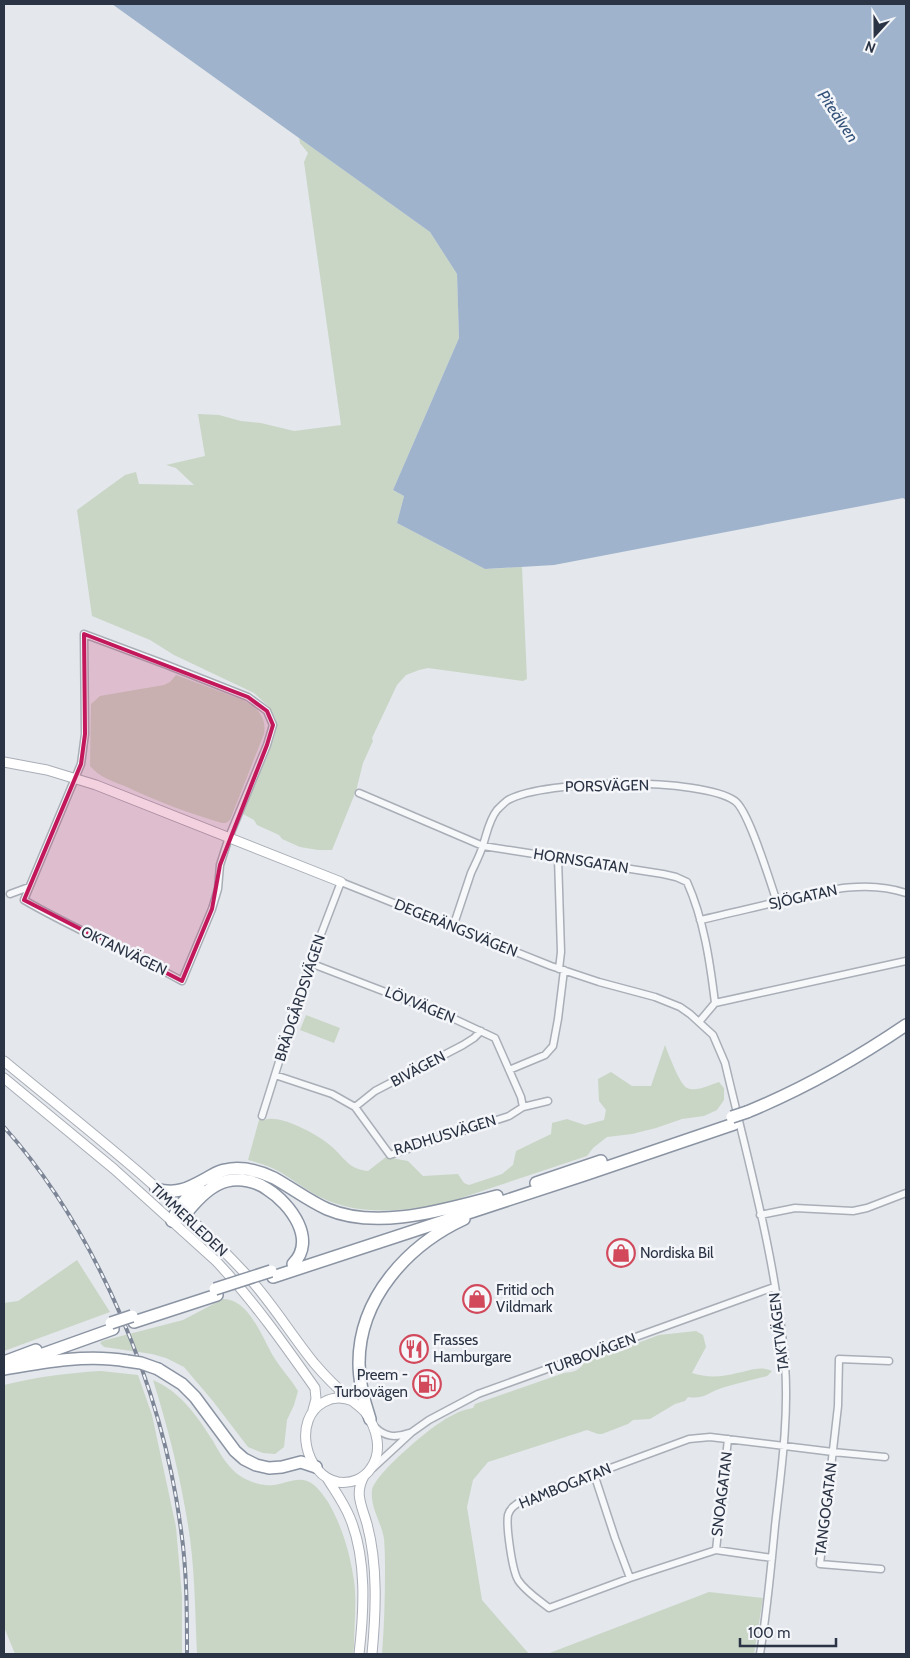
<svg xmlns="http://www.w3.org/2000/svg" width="910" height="1658" font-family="Cabin,sans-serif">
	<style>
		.green { fill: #c9d6c5 }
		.water { fill: #9fb4cc }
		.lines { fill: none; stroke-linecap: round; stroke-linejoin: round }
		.street-casing { stroke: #a9aeb7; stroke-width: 9 }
		.secondary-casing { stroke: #a9aeb7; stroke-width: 11 }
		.highway-casing { stroke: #8b94a3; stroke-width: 14 }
		.street { stroke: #f7f8fa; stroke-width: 6 }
		.secondary { stroke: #fff; stroke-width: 9 }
		.highway { stroke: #fff; stroke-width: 11 }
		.rail-casing { stroke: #7d8696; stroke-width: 4 }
		.rail { stroke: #f4f6f9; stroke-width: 2; stroke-dasharray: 5.5; stroke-linecap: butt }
		.highway-bridge-casing { stroke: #8b94a3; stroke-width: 14; stroke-linecap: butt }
		.highway-bridge { stroke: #fff; stroke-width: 11 }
		.marked { fill: #c2185b; fill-opacity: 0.2; stroke: #c2185b; stroke-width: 4; stroke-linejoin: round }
		.labels { text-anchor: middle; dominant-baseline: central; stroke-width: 5; stroke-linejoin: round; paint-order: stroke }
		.street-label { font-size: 15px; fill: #2b3445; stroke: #f4f6f9 }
		.poi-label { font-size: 15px; fill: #2b3445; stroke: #f4f6f9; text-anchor: start }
		.water-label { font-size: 16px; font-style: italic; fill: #34527a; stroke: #f4f6f9 }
	</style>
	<rect width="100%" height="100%" fill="#e4e7ec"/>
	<path class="green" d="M299 138 430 232 457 274 459 338 393 490 404 496 397 523 485 569 522 567 527 679 523 681 428 668 419 670 406 675 397 685 372 738 373 741 363 763 356 791 332 850H318L300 847 282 839 279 835 257 825 254 820 243 814 274 738 276 725 275 718 269 707 254 693 174 655 150 640 92 616 77 510 125 475 136 472 139 484 194 485 176 468 166 465 205 456 198 414 219 415 241 421 261 423 294 431 341 425 304 162 308 153 300 143Z
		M176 675 243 700C257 707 267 717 264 734L230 820 226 823H222C189 813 158 802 127 787 114 782 99 777 90 766L91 704 100 696 164 685 170 682Z
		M306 1015 340 1028 334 1043 300 1030Z
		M665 1045C668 1053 680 1085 687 1088 696 1092 710 1085 719 1082L724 1088V1100L717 1110 704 1116 682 1119 656 1128 632 1134 607 1137 593 1148 587 1156 449 1202C408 1211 362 1217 322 1198 307 1191 294 1180 280 1172 270 1166 259 1163 248 1160L259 1120C264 1120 269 1118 274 1119 288 1119 320 1136 331 1146 345 1158 348 1169 368 1171L386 1157 408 1161 423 1176 458 1174 464 1183 469 1185 502 1174 513 1165 516 1151 551 1134 552 1123 567 1119 585 1125 604 1120 606 1110 599 1101 598 1079 611 1072 632 1086H651Z
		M77 1260 110 1312 4 1351V1303L18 1301Z
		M223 1299C250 1299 262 1339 275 1359 282 1370 291 1379 298 1391L294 1405 287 1420 284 1447 275 1454 263 1453 248 1447 212 1400 184 1367 166 1358 152 1354 104 1347 100 1343 102 1341 183 1320Z
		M696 1331 703 1335 706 1347 692 1373C707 1378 722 1377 737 1373 749 1371 760 1365 772 1371L767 1376C753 1380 739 1383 725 1387 710 1391 704 1400 688 1397L685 1401 675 1404 650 1419 633 1420 628 1424 602 1434H598L587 1430 488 1462 473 1480 467 1507 482 1600 529 1654H382C384 1628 385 1600 385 1574 385 1562 385 1550 384 1539 382 1524 370 1507 372 1491 373 1476 424 1433 438 1424 448 1417 460 1410 473 1408L475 1404 564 1373C573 1372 579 1371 584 1363L659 1335Z
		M101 1371 138 1375 152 1415 176 1527 182 1596V1654H15L4 1627V1385C36 1377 67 1373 101 1371Z
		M153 1380C181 1392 197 1416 213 1441 219 1452 226 1464 235 1472 244 1480 261 1487 274 1485 284 1484 296 1477 307 1481 316 1484 323 1495 328 1502 342 1526 350 1553 354 1581 357 1602 354 1625 354 1646L353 1654H197C195 1611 195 1567 188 1525 180 1475 168 1428 153 1380Z
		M709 1592 763 1598 754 1654H547Z"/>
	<path class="water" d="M112 4H906V500L903 498 554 565 485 569 397 523 404 496 393 490 459 338 457 274 430 232Z"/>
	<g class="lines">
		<defs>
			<path id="street" d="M84 634 167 665 248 697 267 711 273 725 267 745 229 837 220 865 218 889 212 909 182 981C130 952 75 930 24 900L81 764 85 734Z
				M359 793 483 846 663 874 676 877 687 882C704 920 710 962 715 1003
				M558 858 561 952 559 969
				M10 894 29 887
				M700 920C728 914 755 907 782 901 823 891 865 879 906 893
				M453 927C459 909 465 891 471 873 475 864 480 855 483 845 487 833 489 820 497 810 500 807 505 802 508 800 545 779 701 777 735 801 749 811 770 882 777 902
				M699 1022 715 1003 906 961
				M509 1070 545 1055 553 1046 558 1019 564 970
				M275 1075 332 1094 355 1107 390 1155 509 1116 523 1107 521 1097 495 1038 448 1016 310 963
				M355 1107 375 1091 463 1045 474 1038 481 1031
				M523 1107 548 1101
				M262 1116 310 963 341 882 551 966 599 982 655 997 680 1007 690 1014 713 1035 725 1063C748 1161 777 1263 785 1364 789 1418 781 1472 775 1526 771 1569 767 1612 760 1654
				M760 1215 795 1208 853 1211 867 1208 906 1193
				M375 1427C385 1437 395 1438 409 1433
				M373 1468 412 1432 429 1420 478 1394 774 1287
				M594 1474 615 1538 630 1578
				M716 1550 728 1439
				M772 1558 716 1550 630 1578 549 1608C539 1600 525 1591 518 1580 512 1570 506 1526 508 1515 510 1508 515 1505 521 1501L689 1439 710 1437 833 1452 885 1457
				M881 1569 820 1564 838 1406 839 1359 889 1361"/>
			<path id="secondary" d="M4 762 47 770 96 785 341 882
				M4 1061C85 1128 170 1193 242 1270 269 1298 289 1332 314 1363 325 1376 338 1389 351 1400 356 1404 361 1407 365 1412 377 1428 383 1451 371 1468 364 1479 351 1484 338 1482 305 1476 292 1419 324 1402 333 1397 343 1397 353 1401
				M4 1078 114 1169 216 1261C253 1300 284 1344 315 1388L316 1399 313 1410
				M364 1476C354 1494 362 1506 367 1524 378 1565 376 1612 372 1654
				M327 1478C335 1491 344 1503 350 1518 367 1559 364 1611 359 1654"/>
			<path id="highway" d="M747 1112C803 1089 856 1059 906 1025
				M536 1183 601 1161
				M156 1189C177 1195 189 1188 207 1178 213 1175 218 1171 225 1170 242 1166 259 1171 274 1178 292 1188 309 1201 327 1209 378 1231 446 1209 497 1196
				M172 1221C176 1219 182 1217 186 1214 188 1211 190 1208 193 1205 202 1195 213 1184 227 1181 240 1178 256 1181 267 1189 291 1204 317 1240 293 1264
				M172 1221 178 1208 199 1185
				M273 1277 584 1175 734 1124
				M134 1322 217 1295
				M29 1359 113 1329
				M4 1362 36 1350
				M4 1369C44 1362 86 1354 127 1361
				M158 1369 182 1384 195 1397 235 1451 244 1459 256 1465 269 1468 282 1467 301 1462 316 1467
				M370 1419C364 1401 359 1382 359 1363 359 1298 408 1245 464 1219"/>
		</defs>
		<use href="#street" class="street-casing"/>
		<use href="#secondary" class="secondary-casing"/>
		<use href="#highway" class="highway-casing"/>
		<use href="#street" class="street"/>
		<use href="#secondary" class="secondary"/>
		<use href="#highway" class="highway"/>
		<defs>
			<path id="rail" d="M4 1127C98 1232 163 1391 181 1530 187 1571 187 1613 187 1654"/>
		</defs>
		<use href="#rail" class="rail-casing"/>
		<use href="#rail" class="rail"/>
		<defs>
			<path id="highway-bridge" d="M732 1117 747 1112
				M215 1289 271 1271
				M111 1323 132 1316
				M127 1361 141 1363 158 1369"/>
		</defs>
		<use href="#highway-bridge" class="highway-bridge-casing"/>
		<use href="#highway-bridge" class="highway-bridge"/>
	</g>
	<path class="marked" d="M84 634 248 697 267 711 273 725 267 745 220 865 212 909 182 981 24 900 81 764 85 734Z"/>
	<defs>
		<symbol id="shop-ring" viewBox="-11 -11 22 22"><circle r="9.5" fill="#f4f6f9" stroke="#d1495b" stroke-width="1.5"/><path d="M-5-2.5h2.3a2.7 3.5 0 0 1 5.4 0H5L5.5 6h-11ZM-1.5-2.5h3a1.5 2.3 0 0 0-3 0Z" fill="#d1495b"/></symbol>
		<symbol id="restaurant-ring" viewBox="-11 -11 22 22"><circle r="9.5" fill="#f4f6f9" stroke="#d1495b" stroke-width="1.5"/><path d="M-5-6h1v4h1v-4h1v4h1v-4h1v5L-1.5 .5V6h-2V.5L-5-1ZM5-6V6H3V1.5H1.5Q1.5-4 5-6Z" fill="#d1495b"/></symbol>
		<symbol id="fuel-ring" viewBox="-11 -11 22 22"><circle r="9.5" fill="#f4f6f9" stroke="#d1495b" stroke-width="1.5"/><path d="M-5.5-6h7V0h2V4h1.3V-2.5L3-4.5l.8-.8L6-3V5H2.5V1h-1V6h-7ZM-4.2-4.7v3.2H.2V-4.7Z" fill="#d1495b"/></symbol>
	</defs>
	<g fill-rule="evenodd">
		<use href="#shop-ring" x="605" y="1237" width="32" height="32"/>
		<use href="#shop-ring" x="461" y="1283" width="32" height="32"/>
		<use href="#restaurant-ring" x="398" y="1333" width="32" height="32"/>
		<use href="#fuel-ring" x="411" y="1368" width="32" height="32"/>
	</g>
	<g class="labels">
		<g class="street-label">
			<text transform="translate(607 786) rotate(-1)">PORSVÄGEN</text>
			<text transform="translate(581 861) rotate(9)">HORNSGATAN</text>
			<text transform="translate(803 897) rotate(-12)">SJÖGATAN</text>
			<text transform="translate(456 928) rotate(22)">DEGERÄNGSVÄGEN</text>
			<text transform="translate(124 951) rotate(26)">OKTANVÄGEN</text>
			<text transform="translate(300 998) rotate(-72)">BRÄDGÅRDSVÄGEN</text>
			<text transform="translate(420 1005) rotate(22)">LÖVVÄGEN</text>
			<text transform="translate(418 1069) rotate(-28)">BIVÄGEN</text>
			<text transform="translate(445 1135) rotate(-17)">RADHUSVÄGEN</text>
			<text transform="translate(189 1220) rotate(43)">TIMMERLEDEN</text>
			<text transform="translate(779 1332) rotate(-97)">TAKTVÄGEN</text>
			<text transform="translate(591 1354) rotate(-20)">TURBOVÄGEN</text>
			<text transform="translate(565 1486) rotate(-22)">HAMBOGATAN</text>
			<text transform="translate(722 1494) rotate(-83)">SNOAGATAN</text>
			<text transform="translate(826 1509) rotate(-83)">TANGOGATAN</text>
		</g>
		<g class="poi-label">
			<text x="640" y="1253">Nordiska Bil</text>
			<text x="496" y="1290">Fritid och<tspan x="496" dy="17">Vildmark</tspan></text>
			<text x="433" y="1340">Frasses<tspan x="433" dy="17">Hamburgare</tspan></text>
			<text x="408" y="1375" text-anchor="end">Preem -<tspan x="408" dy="17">Turbovägen</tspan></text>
		</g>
		<g class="water-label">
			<text transform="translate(838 116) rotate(56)">Piteälven</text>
		</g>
	</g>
	<rect width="910" height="1658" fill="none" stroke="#2b3445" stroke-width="10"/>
	<g transform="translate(875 35) rotate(201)" stroke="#f4f6f9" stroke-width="4" paint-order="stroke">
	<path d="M0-4L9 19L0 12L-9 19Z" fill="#2b3445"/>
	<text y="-8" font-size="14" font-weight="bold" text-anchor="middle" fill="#2b3445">N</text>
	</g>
	<path d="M740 1638v8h96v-8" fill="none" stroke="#2b3445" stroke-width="2.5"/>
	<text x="748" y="1638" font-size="15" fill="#2b3445" stroke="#f4f6f9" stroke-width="4" paint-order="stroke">100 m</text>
</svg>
